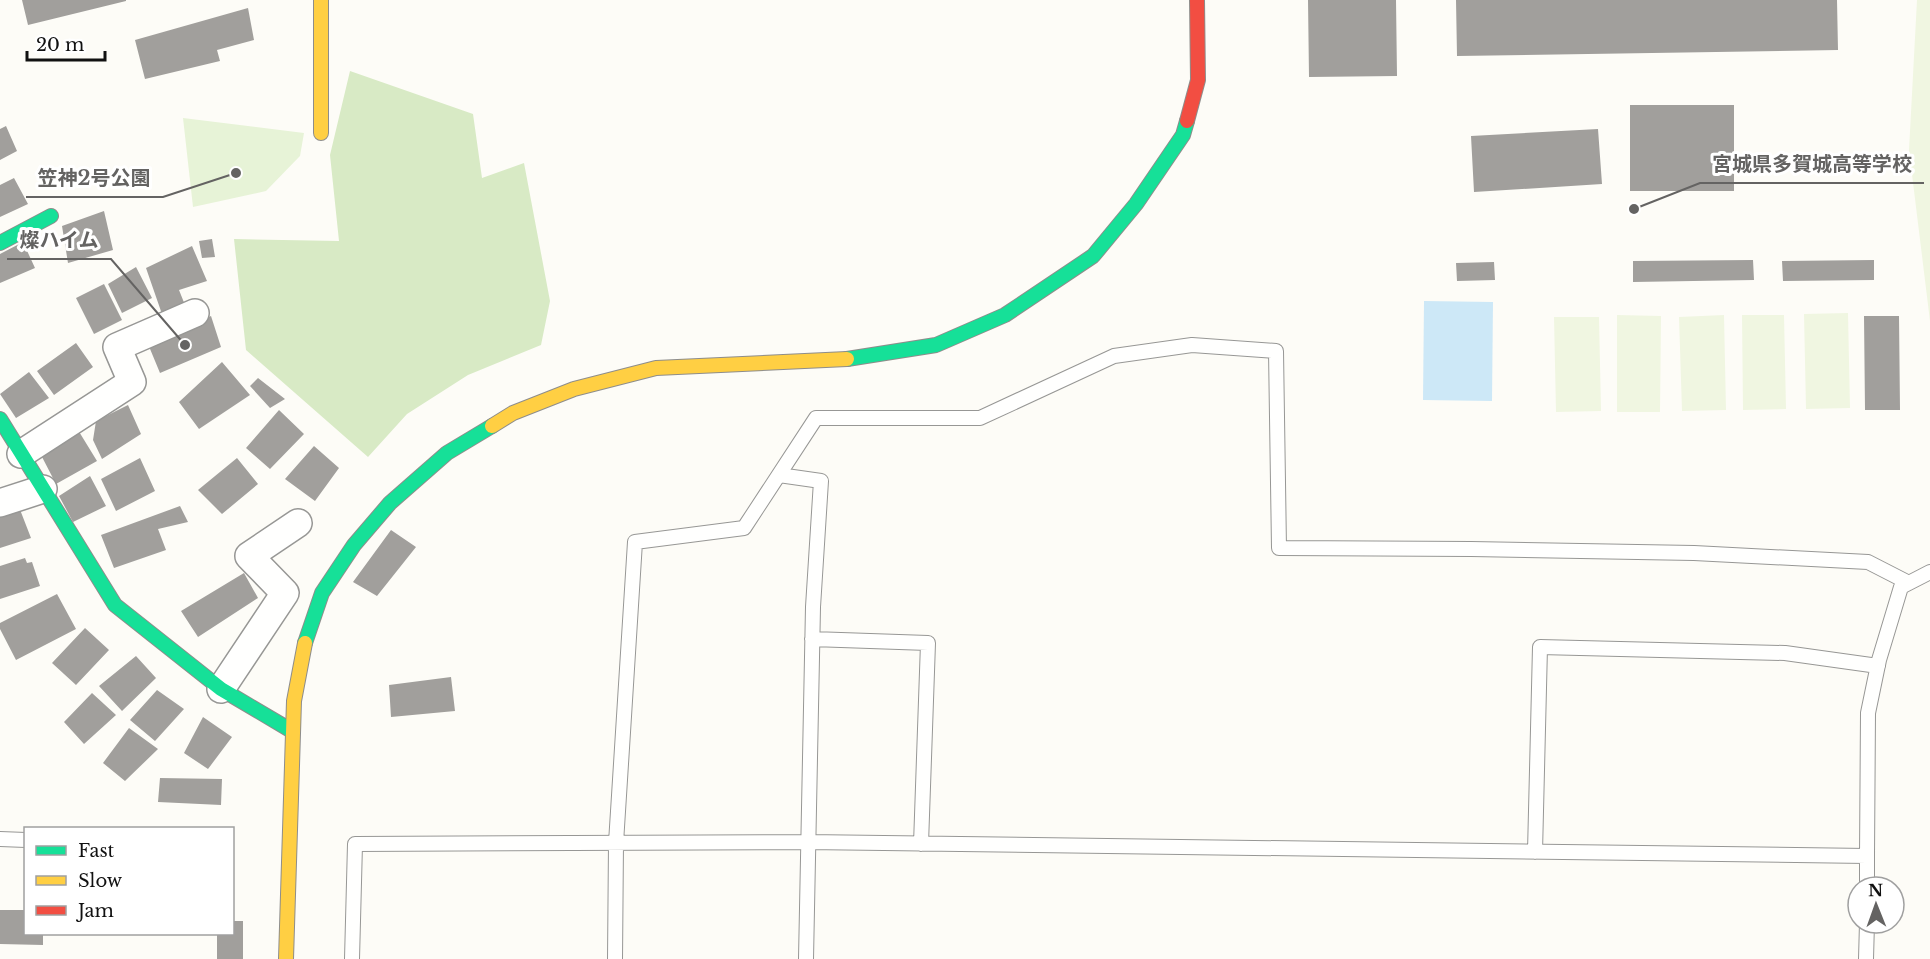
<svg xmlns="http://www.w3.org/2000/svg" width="1930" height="959" font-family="'Libre Baskerville','Noto Sans JP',serif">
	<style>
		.green { fill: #e7f3d7 }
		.forest { fill: #d8eac5 }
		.pitch { fill: #f0f6e1 }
		.water { fill: #cde8f7 }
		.building { fill: #a19f9c }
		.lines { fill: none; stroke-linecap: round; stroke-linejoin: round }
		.lane-casing { stroke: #979795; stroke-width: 16 }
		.street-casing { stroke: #979795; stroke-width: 30 }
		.fast-casing { stroke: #8e8d8b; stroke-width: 16 }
		.slow-casing { stroke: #8e8d8b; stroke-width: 16 }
		.jam-casing { stroke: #8e8d8b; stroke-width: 16 }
		.lane { stroke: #fffffe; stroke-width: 14 }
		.street { stroke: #fffffe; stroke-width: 27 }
		.fast { stroke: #16e098; stroke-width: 14 }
		.slow { stroke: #ffcf43; stroke-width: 14 }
		.jam { stroke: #f24e42; stroke-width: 14 }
		.leader { fill: none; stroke: #646362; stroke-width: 2 }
		.callout-dot { fill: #646362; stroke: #fff; stroke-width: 2 }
		.callout-label { font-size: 20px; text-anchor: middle; font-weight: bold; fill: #646362; stroke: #fff; stroke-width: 6; stroke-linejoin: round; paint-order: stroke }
	</style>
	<rect width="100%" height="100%" fill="#fdfcf7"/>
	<path class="green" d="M183 118 304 133 300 156 266 191 193 207Z"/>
	<path class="forest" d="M350 71 473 114 482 178 524 163 550 301 541 345 468 375 407 414 368 457 246 350 234 239 339 241 330 155Z"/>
	<path class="pitch" d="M1917 0H1930V321L1909 150Z
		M1848 313 1850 408 1806 409 1804 314Z
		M1617 315 1661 316 1660 412H1617Z
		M1724 315 1726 410 1682 411 1679 317Z
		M1742 315H1784L1786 409 1743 410Z
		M1554 317H1599L1601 411 1556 412Z"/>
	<path class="water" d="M1424 301 1493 302 1492 401 1423 400Z"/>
	<path class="building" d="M22 0H126V1L28 25Z
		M1308 0H1396L1397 76 1309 77Z
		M1456 0H1837L1838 50 1457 56Z
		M248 8 254 40 217 50 220 61 145 79 135 40Z
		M1630 105H1734V191H1630Z
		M6 126 17 151 0 160V129Z
		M1598 129 1602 184 1474 192 1471 136Z
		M14 178 28 204 0 217V185Z
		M104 211 113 250 68 263 62 226Z
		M212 239 215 257 202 258 199 241Z
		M23 242 35 268 0 283V254Z
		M192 246 207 281 179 290 185 305 163 317 146 268Z
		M1753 260 1754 280 1633 282V261Z
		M1874 260V280L1783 281 1782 261Z
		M1494 262 1495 280 1457 281 1456 263Z
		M136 267 152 298 122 313 108 284Z
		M104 284 122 320 94 334 76 298Z
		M211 316 221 347 160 373 148 344Z
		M1864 316H1899L1900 410H1865Z
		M76 343 93 367 54 395 37 371Z
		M222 362 250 395 199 429 179 402Z
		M29 372 49 398 16 418 0 394Z
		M258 378 285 399 270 408 250 386Z
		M128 405 141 434 102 459 93 440 96 421Z
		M279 410 304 434 270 469 246 448Z
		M78 430 97 461 56 484 41 455Z
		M314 446 339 468 315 501 285 479Z
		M140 458 155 491 116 511 101 479Z
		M237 458 258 484 222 514 198 490Z
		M90 476 106 506 73 522 59 496Z
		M180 506 188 522 158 529 166 550 114 568 101 535Z
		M19 507 31 538 0 548V513Z
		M391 530 416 547 377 596 353 582Z
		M25 558 27 563 32 562 40 586 0 599V566Z
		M244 573 258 598 198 637 181 611Z
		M57 594 76 629 16 660 0 629V623Z
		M85 628 109 650 76 685 52 663Z
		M136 656 156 678 122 711 99 686Z
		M451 677 455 711 391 717 389 685Z
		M157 690 184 709 155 741 130 720Z
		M92 693 116 715 84 744 64 722Z
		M203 717 232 737 208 769 184 753Z
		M129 728 158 749 125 781 103 763Z
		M160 778 222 779 221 805 158 802Z
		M0 910H26V934H43V945L0 944Z
		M232 921H243V959H217V934H232Z"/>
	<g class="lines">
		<defs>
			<path id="lane" d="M779 475 821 481 813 607 806 959
				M812 639 928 643 921 844
				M0 839 26 840
				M1535 852 1540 647 1785 653 1878 666
				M1867 856 1868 713 1879 660 1901 587 1930 572
				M352 959 355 844 807 842 1867 856V887
				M615 959 616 843 635 542 744 528 816 418H980L1114 356 1192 345 1276 351 1279 548 1471 549 1694 553 1868 562 1909 583
				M1866 959 1867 923"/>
			<path id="street" d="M21 454 132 382 117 347 195 313
				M0 503 43 489
				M221 689 285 593 249 556 298 523"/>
			<path id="fast" d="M0 243 51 216
				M847 359 936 345 1005 315 1093 256 1136 204 1183 135 1187 121
				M0 419 115 605 221 689 292 731
				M305 643 322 593 354 545 390 503 447 453 492 426"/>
			<path id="slow" d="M321 0V133
				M492 426 513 413 574 389 656 368 847 359
				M286 959 294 701 305 643"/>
			<path id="jam" d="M1187 121 1198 80 1197 0"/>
		</defs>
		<use href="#lane" class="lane-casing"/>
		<use href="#street" class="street-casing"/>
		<use href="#fast" class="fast-casing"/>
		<use href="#slow" class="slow-casing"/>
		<use href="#jam" class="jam-casing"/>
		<use href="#lane" class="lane"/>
		<use href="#street" class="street"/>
		<use href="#fast" class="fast"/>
		<use href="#slow" class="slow"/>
		<use href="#jam" class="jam"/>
	</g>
	<path class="leader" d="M1634 209L1700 183H1924M236 173L163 197H26M185 345L111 259H7"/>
	<g class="callout-dot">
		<circle cx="1634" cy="209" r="6"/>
		<circle cx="236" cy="173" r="6"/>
		<circle cx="185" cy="345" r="6"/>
	</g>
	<g class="callout-label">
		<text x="1812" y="171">宮城県多賀城高等学校</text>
		<text x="94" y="185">笠神2号公園</text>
		<text x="59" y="247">燦ハイム</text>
	</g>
	<rect x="24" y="827" width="210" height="108" fill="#ffffff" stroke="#a0a0a0" stroke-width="1.5"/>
	<rect x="36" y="846" width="30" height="9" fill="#16e098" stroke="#a0a0a0" stroke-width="1.5"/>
	<text x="78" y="857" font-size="18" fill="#111111">Fast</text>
	<rect x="36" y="876" width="30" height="9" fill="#ffcf43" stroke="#a0a0a0" stroke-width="1.5"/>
	<text x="78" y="887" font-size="18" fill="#111111">Slow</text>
	<rect x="36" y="906" width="30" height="9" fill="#f24e42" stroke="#a0a0a0" stroke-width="1.5"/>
	<text x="78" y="917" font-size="18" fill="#111111">Jam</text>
	<g transform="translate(1876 905) rotate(359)"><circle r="28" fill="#ffffff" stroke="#a0a0a0" stroke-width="1.5"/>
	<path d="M0-4.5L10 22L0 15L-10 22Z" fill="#646362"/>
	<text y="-9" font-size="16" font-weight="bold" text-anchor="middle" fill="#111111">N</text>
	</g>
	<path d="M27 51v9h78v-9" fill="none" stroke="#111111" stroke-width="3"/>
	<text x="36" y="51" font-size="18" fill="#111111" stroke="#ffffff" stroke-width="4.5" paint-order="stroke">20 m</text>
</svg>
